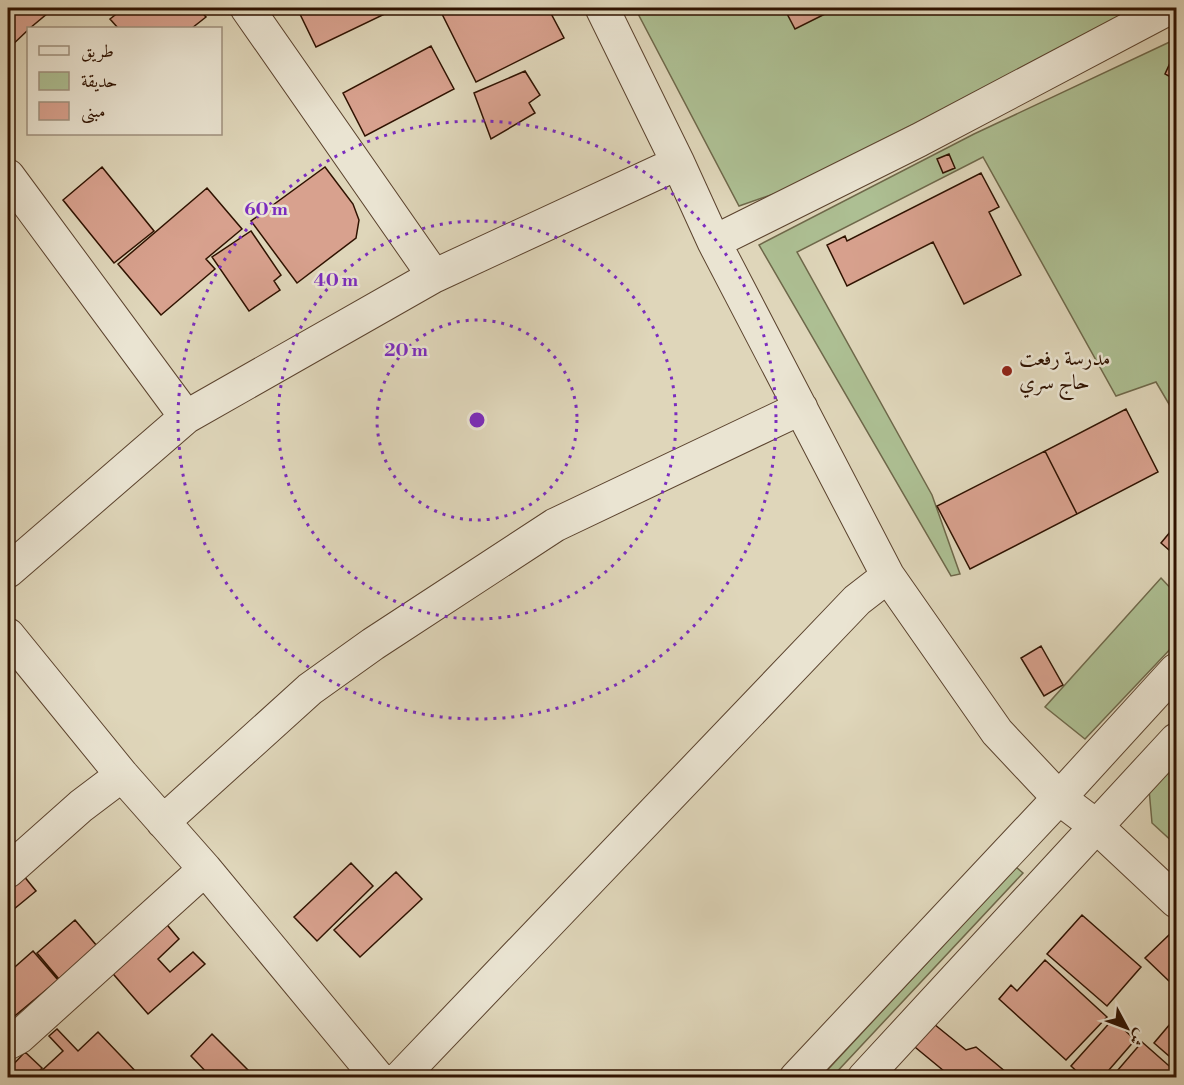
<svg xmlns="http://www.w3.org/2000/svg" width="1184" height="1085" font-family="'Libre Bodoni',Amiri,serif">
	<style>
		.green { fill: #adbf93; stroke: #6e684a; stroke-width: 1.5 }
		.building { fill: #d8a18e; stroke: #2f1200; stroke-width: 1.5 }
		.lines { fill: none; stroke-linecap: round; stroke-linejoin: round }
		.street-casing { stroke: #5b432e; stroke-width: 35 }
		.street { stroke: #eae4d2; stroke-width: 33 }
		.ring { fill: none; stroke: #7b2cbf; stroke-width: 3; stroke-dasharray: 3 6 }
		.poi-dot { fill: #8f2418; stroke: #eae4d2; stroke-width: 2 }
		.labels { text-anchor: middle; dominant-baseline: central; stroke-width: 5; stroke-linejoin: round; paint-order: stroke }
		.poi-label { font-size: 21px; fill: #2f1200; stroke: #eae4d2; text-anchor: start }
		.centre { fill: #7b2cbf; stroke: #eae4d2; stroke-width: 3 }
		.ring-label { font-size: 18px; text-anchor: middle; font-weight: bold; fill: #7b2cbf; stroke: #eae4d2; stroke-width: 5; stroke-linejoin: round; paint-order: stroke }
	</style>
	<rect width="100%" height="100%" fill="#dfd6ba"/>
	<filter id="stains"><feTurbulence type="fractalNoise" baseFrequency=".00333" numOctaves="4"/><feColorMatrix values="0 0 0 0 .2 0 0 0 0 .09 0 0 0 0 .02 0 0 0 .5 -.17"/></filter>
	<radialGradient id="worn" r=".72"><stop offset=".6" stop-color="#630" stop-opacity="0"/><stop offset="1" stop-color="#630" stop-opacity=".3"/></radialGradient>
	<path class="green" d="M635 8H1140L828 175 739 206Z
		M1176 39V416L1156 382 1116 396 983 157 797 252 932 495 960 574 951 576 759 245 974 134Z
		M1161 578 1176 594V643L1085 739 1045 707Z
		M1176 760V845L1152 823 1149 789Z
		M1016 867 1023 873 832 1077 820 1078Z"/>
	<path class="building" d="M8 8H54L30 28H28V30L8 49Z
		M124 8H198L206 17 192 28H118L110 19Z
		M297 8H389L391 11 316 47Z
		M439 8H548L564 38 476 82Z
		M784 8H837L795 29Z
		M431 46 454 89 365 136 343 93Z
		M1176 50V80L1165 74Z
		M525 71 540 95 529 103 535 113 491 139 474 93Z
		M949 154 955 168 943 173 937 159Z
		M102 167 154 231 114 263 63 200Z
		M325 167 353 204 359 220 356 238 297 283 251 221Z
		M981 173 999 207 989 212 1021 275 964 304 933 242 847 286 827 245 845 236 847 241Z
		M207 188 242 229 206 259 215 269 161 315 118 264Z
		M251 231 281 275 274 281 280 290 249 311 212 257Z
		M1126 409 1158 472 1077 514 1045 451Z
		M1045 451 1077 514 970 569 937 506Z
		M1175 526 1176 528V556L1161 543Z
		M1041 646 1063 685 1044 696 1021 658Z
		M351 863 373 886 317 941 294 917Z
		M396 872 422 899 360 957 334 930Z
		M23 875 36 891 8 914V888Z
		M1082 915 1141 967 1107 1006 1047 954Z
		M75 920 97 946 59 979 37 953Z
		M163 920 179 939 158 959 170 972 193 952 205 964 148 1014 108 968Z
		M1171 933 1176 938V977L1171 983 1145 958Z
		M33 951 58 980 10 1020 8 1018V973Z
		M1045 960 1107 1017 1066 1060 999 999 1011 985 1017 991Z
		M1176 1017V1062L1154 1043Z
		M1113 1019 1135 1040 1102 1078H1084L1071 1066Z
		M929 1020 966 1050 976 1047 1013 1078H948L950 1076 910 1043Z
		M57 1029 78 1051 98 1032 142 1078H40L37 1075 63 1051 49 1036Z
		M212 1034 252 1074 248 1078H212L191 1056Z
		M1142 1042 1176 1072V1078H1111Z
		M25 1052 42 1068 33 1078H8V1070Z"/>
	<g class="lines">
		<defs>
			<path id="street" d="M247 8 434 276
				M602 8 678 163 714 242 888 576 997 732 1059 798 1096 826 1176 901
				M8 176 186 417
				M714 242 919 140 1169 8
				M8 571 186 417 434 276 678 163
				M8 635 122 775 205 869 378 1078
				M163 822 310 689 373 644 555 525 801 408
				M8 871 81 806 122 775
				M8 1043 19 1037 205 869
				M400 1078 857 600 888 576
				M796 1078 1059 798 1176 670
				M864 1078 1176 740"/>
		</defs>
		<use href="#street" class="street-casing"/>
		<use href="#street" class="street"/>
	</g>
	<g class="ring">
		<circle cx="477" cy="420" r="100"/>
		<circle cx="477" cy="420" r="199"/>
		<circle cx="477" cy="420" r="299"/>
	</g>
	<circle class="poi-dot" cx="1007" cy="371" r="6"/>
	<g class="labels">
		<g class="poi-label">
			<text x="1019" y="359">مدرسة رفعت<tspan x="1019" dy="24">حاج سري</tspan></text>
		</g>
	</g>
	<circle cx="477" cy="420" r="9" class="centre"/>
	<g class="ring-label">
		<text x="266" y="215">60 m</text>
		<text x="336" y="286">40 m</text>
		<text x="406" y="356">20 m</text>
	</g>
	<rect width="1184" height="1085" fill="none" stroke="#dfd6ba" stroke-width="30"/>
	<rect x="9" y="9" width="1166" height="1067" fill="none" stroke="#2f1200" stroke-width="3"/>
	<rect x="15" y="15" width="1154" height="1055" fill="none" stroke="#2f1200" stroke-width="1.5"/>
	<rect x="27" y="27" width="195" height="108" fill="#eae4d2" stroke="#9f907e" stroke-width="1.5"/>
	<rect x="39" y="46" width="30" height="9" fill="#eae4d2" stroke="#9f907e" stroke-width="1.5"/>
	<text x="81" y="57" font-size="18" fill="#2f1200">طريق</text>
	<rect x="39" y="72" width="30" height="18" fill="#adbf93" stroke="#9f907e" stroke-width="1.5"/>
	<text x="81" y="87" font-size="18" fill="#2f1200">حديقة</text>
	<rect x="39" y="102" width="30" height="18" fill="#d8a18e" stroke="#9f907e" stroke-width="1.5"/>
	<text x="81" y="117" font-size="18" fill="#2f1200">مبنى</text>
	<g transform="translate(1127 1028) rotate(131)" stroke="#eae4d2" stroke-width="4.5" paint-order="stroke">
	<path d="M0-4.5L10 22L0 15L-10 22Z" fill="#2f1200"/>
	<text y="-9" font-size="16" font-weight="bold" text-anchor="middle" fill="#2f1200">ش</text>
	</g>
	<rect width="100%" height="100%" filter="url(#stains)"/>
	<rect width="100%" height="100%" fill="url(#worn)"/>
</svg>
